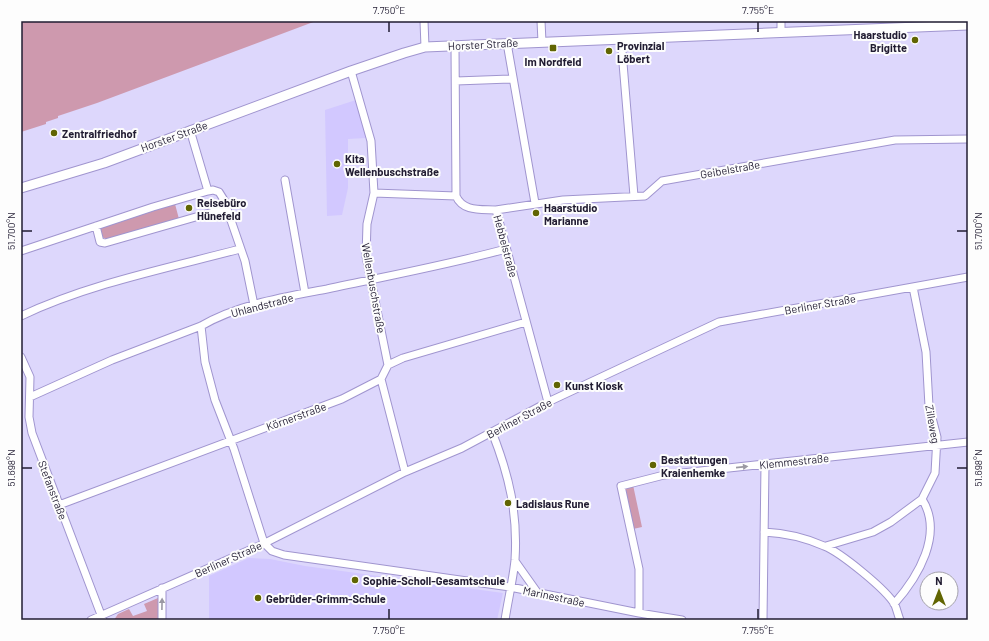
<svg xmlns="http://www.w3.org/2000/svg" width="989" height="641" font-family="Barlow,sans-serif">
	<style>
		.built { fill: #d2c8ff }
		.green { fill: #ce99ae }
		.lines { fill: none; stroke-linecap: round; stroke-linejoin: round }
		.street-casing { stroke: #a095cf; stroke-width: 9 }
		.secondary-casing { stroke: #a095cf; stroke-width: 11 }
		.street { stroke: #fff; stroke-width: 7 }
		.secondary { stroke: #fff; stroke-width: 9 }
		.oneway { fill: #9b99a3 }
		.ticks { fill: none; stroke: #211c32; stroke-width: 1.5 }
		.poi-dot { fill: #616502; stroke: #fdfdfd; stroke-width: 1.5 }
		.labels { text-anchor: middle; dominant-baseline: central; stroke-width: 4; stroke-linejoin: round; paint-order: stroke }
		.poi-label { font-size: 11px; font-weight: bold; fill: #211c32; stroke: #fdfdfd; text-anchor: start }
		.street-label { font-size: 11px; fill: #211c32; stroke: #fdfdfd }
		.neatline { fill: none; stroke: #211c32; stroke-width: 1.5 }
		.ticks-label { font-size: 10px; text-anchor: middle; fill: #211c32 }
	</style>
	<rect width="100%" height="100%" fill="#ddd7fc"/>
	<path class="built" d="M356 100 366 138 348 139V188L342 215 327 216 325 110Z
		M249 558 270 559 305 566 503 593 497 620H209V576Z"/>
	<path class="green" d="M21 21H316L97 103 58 116V118L46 122V124L21 132Z
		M175 204 179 219 106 239 102 237 100 230 102 227Z
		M633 485 642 527 633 529 624 487Z
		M158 598V620H114L118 614 129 609 133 616 147 611 144 604Z"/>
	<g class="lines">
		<defs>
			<path id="street" d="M424 21 425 47
				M541 21 542 42
				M781 21V33
				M621 39 634 196
				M507 43 535 203
				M455 46 456 196C463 212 481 209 496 210L548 402
				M351 71 371 141 374 193 367 224 366 256 388 365
				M456 81 513 79
				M285 180 305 293
				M208 191 213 190 219 192 224 200 245 261 254 305
				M374 193 456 196
				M496 210 563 200 645 196 662 181 895 140 968 139
				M96 226 100 242 105 243 227 208
				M21 251 153 207 208 191 190 130
				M21 316C88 284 168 268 240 249
				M201 326 205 362 215 400 234 449 264 543 272 551 284 555 510 587 639 613 682 620
				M21 357 30 377 29 417 32 433 103 620
				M381 379 405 472
				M30 397 112 360 201 326C239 304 285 297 327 289 387 276 447 265 506 249
				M492 432C509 475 518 513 515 560 513 580 508 600 505 620
				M59 505 342 399 381 379 388 365 403 358 526 322
				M764 532C784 533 806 538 824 546 840 552 887 590 895 605 897 610 898 615 900 620
				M826 546 873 532 891 522 922 499 935 473 937 437 929 406 926 352 913 287
				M515 561 537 592
				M894 604C918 577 944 534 922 499
				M639 613V569L621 486 664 475 968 442
				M91 620 261 545 405 472 462 448 548 402 719 322 968 277
				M162 620V588
				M763 620 765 464"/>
			<path id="secondary" d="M21 188 104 163 351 71 404 53 425 47 968 25"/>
		</defs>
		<use href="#street" class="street-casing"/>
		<use href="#secondary" class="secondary-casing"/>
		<use href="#street" class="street"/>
		<use href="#secondary" class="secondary"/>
	</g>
	<defs><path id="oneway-solid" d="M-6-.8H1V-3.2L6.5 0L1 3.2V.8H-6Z"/></defs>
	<g class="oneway">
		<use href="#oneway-solid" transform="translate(742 467) rotate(-6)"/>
		<use href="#oneway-solid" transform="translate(162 604) rotate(-89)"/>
	</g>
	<path class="ticks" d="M389 22V32M758 22V32M22 231H32M957 231H967M22 468H32M957 468H967M389 609V619M758 609V619"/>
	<g class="poi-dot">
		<circle cx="915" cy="40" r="4"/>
		<rect x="549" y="44" width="8" height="8" rx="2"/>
		<circle cx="609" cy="51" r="4"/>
		<circle cx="54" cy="133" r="4"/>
		<circle cx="337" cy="164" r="4"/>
		<circle cx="189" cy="208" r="4"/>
		<circle cx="536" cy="213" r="4"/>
		<circle cx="557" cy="385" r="4"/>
		<circle cx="653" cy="465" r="4"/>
		<circle cx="508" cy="503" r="4"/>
		<circle cx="355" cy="580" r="4"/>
		<circle cx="258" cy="598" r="4"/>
	</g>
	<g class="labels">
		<g class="poi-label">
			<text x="907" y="34" text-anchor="end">Haarstudio<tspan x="907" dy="13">Brigitte</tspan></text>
			<text x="617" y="45">Provinzial<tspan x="617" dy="13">Löbert</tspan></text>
			<text x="553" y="61" text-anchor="middle">Im Nordfeld</text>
			<text x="62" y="133">Zentralfriedhof</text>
			<text x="345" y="158">Kita<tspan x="345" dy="13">Wellenbuschstraße</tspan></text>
			<text x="197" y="202">Reisebüro<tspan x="197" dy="13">Hünefeld</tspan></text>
			<text x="544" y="207">Haarstudio<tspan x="544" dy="13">Marianne</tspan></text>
			<text x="565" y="385">Kunst Kiosk</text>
			<text x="661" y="459">Bestattungen<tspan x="661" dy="13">Kraienhemke</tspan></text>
			<text x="516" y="503">Ladislaus Rune</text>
			<text x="363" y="580">Sophie-Scholl-Gesamtschule</text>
			<text x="266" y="598">Gebrüder-Grimm-Schule</text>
		</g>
		<g class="street-label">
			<text transform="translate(483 44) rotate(-3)">Horster Straße</text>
			<text transform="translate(174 136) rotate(-20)">Horster Straße</text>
			<text transform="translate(730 169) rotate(-10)">Geibelstraße</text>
			<text transform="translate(506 246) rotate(75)">Hebbelstraße</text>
			<text transform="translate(374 288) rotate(80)">Wellenbuschstraße</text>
			<text transform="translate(820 304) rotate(-10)">Berliner Straße</text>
			<text transform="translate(262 305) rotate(-15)">Uhlandstraße</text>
			<text transform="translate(296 416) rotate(-20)">Körnerstraße</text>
			<text transform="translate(519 418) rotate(-28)">Berliner Straße</text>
			<text transform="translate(933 424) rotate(80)">Zilleweg</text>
			<text transform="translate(794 461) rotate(-6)">Klemmestraße</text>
			<text transform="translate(53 490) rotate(69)">Stefanstraße</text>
			<text transform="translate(228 559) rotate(-24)">Berliner Straße</text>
			<text transform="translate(554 596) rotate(12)">Marinestraße</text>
		</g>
	</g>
	<rect width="989" height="641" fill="none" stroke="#fdfdfd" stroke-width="44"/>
	<g transform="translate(939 591)"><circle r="19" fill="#fdfdfd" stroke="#a5a3ac"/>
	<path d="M0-3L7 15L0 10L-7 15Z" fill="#616502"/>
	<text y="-6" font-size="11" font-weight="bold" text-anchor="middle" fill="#211c32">N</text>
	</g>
	<rect x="22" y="22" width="945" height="597" class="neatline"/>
	<g class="ticks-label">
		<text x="389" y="14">7.750°E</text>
		<text x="758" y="14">7.755°E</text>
		<text transform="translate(11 231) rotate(-90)" y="4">51.700°N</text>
		<text transform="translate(978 231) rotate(-90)" y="4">51.700°N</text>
		<text transform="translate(11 468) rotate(-90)" y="4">51.698°N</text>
		<text transform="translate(978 468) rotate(-90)" y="4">51.698°N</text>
		<text x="389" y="634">7.750°E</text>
		<text x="758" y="634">7.755°E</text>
	</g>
</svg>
